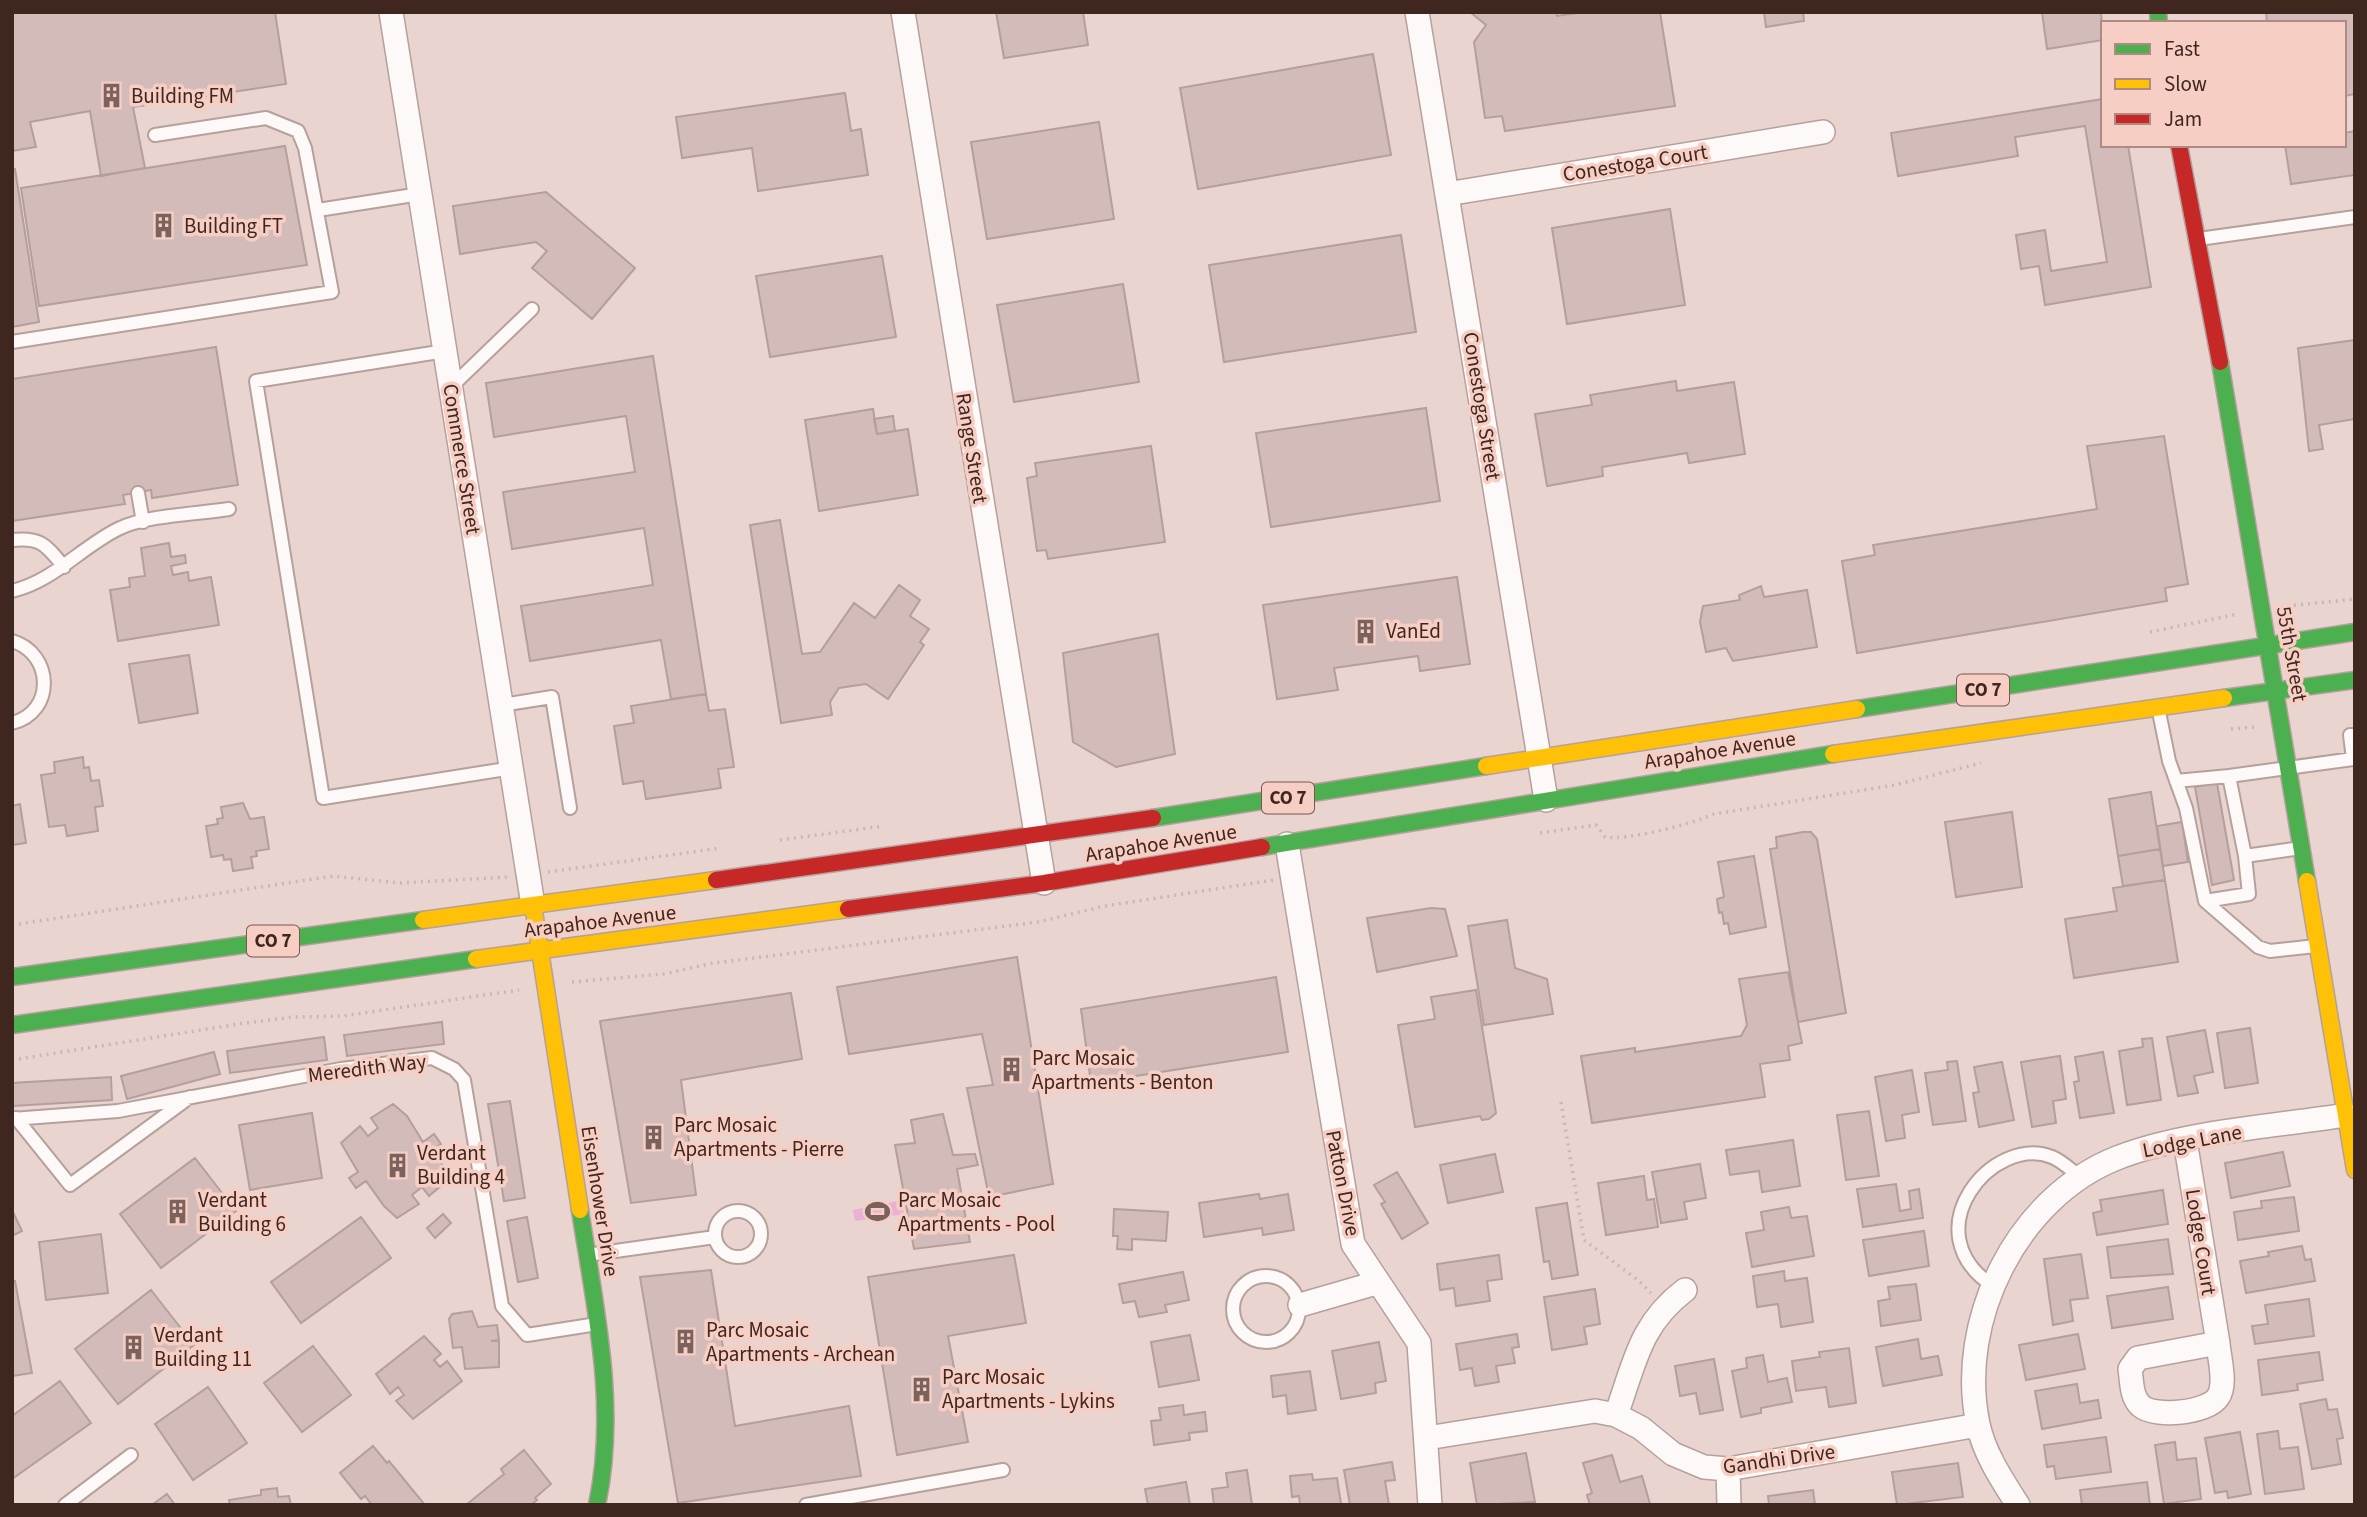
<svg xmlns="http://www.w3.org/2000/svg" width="2367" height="1517" font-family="'Source Sans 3',sans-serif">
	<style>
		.water { fill: #ebb0d6 }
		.building { fill: #d3bbb9; stroke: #b49f9d; stroke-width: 2 }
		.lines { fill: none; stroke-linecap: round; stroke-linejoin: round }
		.lane-casing { stroke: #b6a09b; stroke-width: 16 }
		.street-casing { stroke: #b6a09b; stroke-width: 26 }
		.fast-casing { stroke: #b6a09b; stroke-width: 19 }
		.slow-casing { stroke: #b6a09b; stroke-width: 19 }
		.jam-casing { stroke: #b6a09b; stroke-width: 19 }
		.path { stroke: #c4b9b8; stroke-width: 3.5; stroke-dasharray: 2 5; stroke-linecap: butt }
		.lane { stroke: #fcf9f8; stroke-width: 12 }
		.street { stroke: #fcf9f8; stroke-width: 23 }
		.fast { stroke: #4caf50; stroke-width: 16 }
		.slow { stroke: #ffc107; stroke-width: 16 }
		.jam { stroke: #c62828; stroke-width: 16 }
		.labels { text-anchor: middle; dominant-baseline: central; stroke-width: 7; stroke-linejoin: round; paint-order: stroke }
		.shield { fill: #f6cec3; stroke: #765850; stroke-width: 2 }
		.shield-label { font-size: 19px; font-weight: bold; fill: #3f261f }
		.poi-label { font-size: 21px; fill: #3f261f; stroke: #f6cec3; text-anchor: start }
		.street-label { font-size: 21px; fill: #3f261f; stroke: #f6cec3 }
	</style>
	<rect width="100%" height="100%" fill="#ead4cf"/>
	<path class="water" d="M902 1200 904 1214 855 1221 853 1210Z"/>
	<path class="building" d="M12 12H275L286 84 133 107 145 168 101 176 90 111 30 122 36 147 12 151Z
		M996 12H1083L1088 45 1004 58Z
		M1470 12H1556L1557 16 1584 12H1660L1675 106 1505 131 1502 116 1485 118 1474 42 1486 25Z
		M1764 12H1803L1804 21 1766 27Z
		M2042 12H2101L2103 40 2047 49Z
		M2266 12H2355V94L2344 96V23H2267Z
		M1373 54 1391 155 1198 189 1180 88Z
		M845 93 851 131 861 129 868 175 758 191 752 148 682 158 676 117Z
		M2103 99V145H2128L2151 287 2045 305 2039 266 2021 269 2016 235 2045 230 2051 271 2107 262 2085 126 2015 137 2018 156 1898 176 1891 133Z
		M1099 122 1114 219 987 239 971 142Z
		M2355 131V175L2291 184 2285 145H2344V133Z
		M285 146 307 265 39 306 21 188Z
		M15 169 39 322 12 327V170Z
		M546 192 635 268 592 319 532 268 547 251 536 242 460 254 453 206Z
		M1670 209 1685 305 1567 324 1552 228Z
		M1401 235 1416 332 1224 362 1209 265Z
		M882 256 896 337 770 357 756 276Z
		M1123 284 1139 382 1014 402 997 305Z
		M2355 340V419L2319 425 2323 449 2309 451 2298 348Z
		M216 347 238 485 152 498 151 490 123 495 125 504 12 521V379Z
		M653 356 706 694 671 699 661 640 530 661 521 606 653 585 644 528 512 549 503 492 635 472 626 416 494 437 486 383Z
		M1676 381 1677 391 1734 382 1745 454 1689 463 1687 453 1602 467 1603 476 1547 486 1535 414 1592 405 1590 395Z
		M1426 408 1440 501 1271 527 1256 433Z
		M873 409 877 434 908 429 918 495 819 511 805 420Z
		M893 416 895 431 877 434 874 419Z
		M2164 436 2188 584 2165 588 2167 601 1857 653 1842 561 1875 555 1873 545 2097 509 2087 446Z
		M1151 446 1165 542 1048 559 1046 550 1037 551 1027 478 1037 476 1035 463Z
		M780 520 802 654 820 652 854 603 875 618 899 585 920 600 910 616 929 629 920 642 924 645 888 699 866 684 839 688 830 702 832 715 781 723 750 525Z
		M169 543 171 557 185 555 186 563 171 566 173 575 188 572 189 581 211 577 219 625 118 641 110 590 130 587 129 578 145 576 141 548Z
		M1457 577 1470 664 1420 671 1418 656 1334 668 1338 690 1277 699 1263 605Z
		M1761 586 1764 597 1807 590 1817 647 1733 661 1726 648 1706 652 1700 622 1703 606 1740 600 1739 595Z
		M1158 634 1175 754 1116 767 1073 742 1063 653Z
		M189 655 198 713 139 723 129 664Z
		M706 694 709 711 725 709 734 767 718 769 721 788 646 799 643 781 623 784 614 726 634 723 631 706Z
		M83 757 84 768 89 767 91 781 99 780 103 806 95 807 98 831 67 836 65 825 49 827 41 775 55 773 54 762Z
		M2217 783 2234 880 2212 885 2195 787Z
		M2151 792 2160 849 2118 856 2109 799Z
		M243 803 250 819 264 817 269 849 256 851 257 856 251 857 253 868 233 871 231 859 224 860 223 855 211 857 206 826 218 824 217 819 223 818 221 807Z
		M20 804 26 843 12 845V806Z
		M2012 812 2022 887 1956 897 1945 822Z
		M2182 822 2188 862 2163 866 2157 826Z
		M1803 832H1811L1817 839 1846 1013 1798 1022 1770 849 1777 848 1776 837Z
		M2160 849 2165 880 2123 886 2118 856Z
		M1754 856 1766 927 1730 934 1728 923 1724 924 1722 912 1719 913 1717 899 1724 897 1718 862Z
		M2165 880 2178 962 2074 978 2065 919 2117 911 2113 888Z
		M1431 908 1445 909 1457 956 1377 972 1367 918Z
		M1507 920 1515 968 1547 979 1553 1014 1484 1025 1468 926Z
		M1017 957 1053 1184 989 1197 967 1088 993 1085 982 1034 849 1054 837 987Z
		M1788 972 1802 1043 1788 1046 1790 1060 1760 1064 1765 1097 1592 1123 1581 1056 1635 1048V1052L1741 1036 1747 1025 1739 979Z
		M1276 977 1288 1052 1091 1083 1081 1009Z
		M1476 990 1496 1113 1489 1119 1482 1120 1480 1116 1415 1127 1398 1025 1435 1019 1431 997Z
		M791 993 802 1059 681 1080 696 1195 631 1203 600 1021Z
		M442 1022 444 1044 347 1056 344 1035Z
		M2250 1028 2258 1083 2225 1088 2217 1033Z
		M2205 1030 2213 1072 2194 1076 2198 1093 2178 1096 2167 1037Z
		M324 1037 327 1060 230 1073 227 1051Z
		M2152 1038 2161 1100 2127 1105 2119 1051 2143 1047 2142 1039Z
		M214 1052 220 1074 127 1099 121 1076Z
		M2103 1052 2114 1113 2080 1118 2074 1082 2079 1081 2075 1057Z
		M2060 1056 2066 1099 2053 1101 2056 1123 2032 1127 2021 1062Z
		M1957 1061 1966 1121 1933 1125 1925 1073 1948 1070 1947 1062Z
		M2002 1062 2014 1120 1979 1127 1973 1093 1979 1092 1974 1067Z
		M1912 1070 1919 1112 1902 1115 1905 1138 1886 1141 1875 1077Z
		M111 1077 112 1100 13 1106 12 1083Z
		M510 1101 525 1198 504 1201 488 1104Z
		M393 1104 407 1116 423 1142 434 1134 441 1144 432 1150 446 1170 444 1172 449 1179 429 1196 422 1187 412 1195 419 1204 397 1218 384 1206 366 1181 356 1188 349 1178 358 1172 341 1143 360 1126 368 1136 378 1128 371 1118Z
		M1869 1111 1879 1176 1846 1180 1837 1115Z
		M312 1113 322 1178 250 1190 239 1125Z
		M943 1114 953 1155 975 1154 978 1165 957 1169 970 1242 914 1249 895 1145 915 1143 911 1120Z
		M1793 1140 1800 1186 1762 1192 1759 1171 1730 1175 1726 1150Z
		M2283 1152 2290 1186 2231 1198 2225 1163Z
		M1495 1154 1503 1192 1448 1203 1440 1165Z
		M195 1158 236 1211 161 1268 120 1214Z
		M1700 1164 1706 1198 1684 1202 1687 1219 1661 1223 1652 1172Z
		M1397 1172 1428 1223 1402 1239 1381 1204 1385 1202 1374 1185Z
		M1644 1176 1647 1200 1654 1199 1658 1227 1606 1235 1598 1183Z
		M1896 1184 1900 1211 1911 1209 1909 1191 1919 1189 1923 1218 1863 1227 1857 1189Z
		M2163 1190 2168 1224 2097 1235 2093 1213 2102 1211 2100 1200Z
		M1259 1194 1260 1199 1288 1194 1294 1230 1263 1235 1262 1228 1204 1237 1199 1203Z
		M2294 1197 2299 1231 2238 1240 2234 1212 2262 1208 2261 1201Z
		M1567 1203 1578 1275 1552 1279 1549 1261 1544 1262 1536 1208Z
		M1789 1207 1791 1218 1807 1216 1814 1256 1752 1267 1746 1233 1764 1230 1761 1212Z
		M1114 1209 1168 1212 1166 1241 1132 1239V1250L1117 1249 1118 1236H1113Z
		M12 1210 22 1231 12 1236Z
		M443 1214 451 1223 435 1238 427 1228Z
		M361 1217 391 1258 301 1323 271 1282Z
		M527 1217 538 1278 518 1282 507 1221Z
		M1924 1231 1929 1266 1869 1276 1863 1240Z
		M101 1234 108 1293 46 1300 39 1242Z
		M2168 1239 2173 1274 2111 1278 2107 1247Z
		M2302 1246 2305 1260 2311 1259 2315 1281 2246 1293 2240 1261 2269 1256 2268 1252Z
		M2081 1254 2088 1298 2070 1300 2073 1321 2053 1325 2044 1259Z
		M1014 1255 1026 1323 948 1336 968 1442 897 1455 868 1277Z
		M1499 1255 1502 1279 1487 1281 1490 1301 1456 1306 1454 1288 1440 1290 1437 1264Z
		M711 1270 735 1426 849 1406 861 1476 678 1503 640 1277Z
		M1784 1271 1785 1281 1807 1278 1813 1322 1781 1327 1778 1304 1757 1307 1753 1276Z
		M1183 1272 1189 1300 1165 1305 1167 1312 1139 1317 1135 1301 1123 1303 1119 1284Z
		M12 1281H15L32 1373 12 1376Z
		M1916 1284 1921 1320 1881 1326 1878 1301 1890 1299 1888 1287Z
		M2168 1287 2173 1319 2112 1328 2107 1296Z
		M1595 1289 1600 1324 1584 1327 1587 1344 1552 1350 1544 1297Z
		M151 1290 194 1345 118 1404 75 1349Z
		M2309 1299 2314 1336 2255 1344 2252 1326 2268 1324 2265 1305Z
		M472 1311 478 1327 497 1325 499 1340 491 1341H499V1367L465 1369 462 1347 453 1348 449 1319 452 1314Z
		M1517 1334 1519 1347 1512 1348 1515 1363 1496 1366 1499 1382 1475 1386 1472 1368 1460 1370 1456 1344Z
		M2078 1334 2085 1369 2026 1380 2019 1345Z
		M1190 1335 1199 1380 1159 1387 1151 1342Z
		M424 1336 441 1354 434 1360 440 1367 447 1361 462 1381 413 1419 396 1401 404 1395 398 1387 390 1394 376 1374Z
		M1918 1339 1921 1359 1938 1356 1942 1375 1883 1386 1876 1347Z
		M1379 1342 1386 1381 1375 1383 1376 1393 1341 1399 1332 1351Z
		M313 1346 351 1395 302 1432 264 1383Z
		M1849 1348 1856 1403 1829 1407 1826 1387 1796 1391 1792 1361 1820 1357 1819 1352Z
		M2319 1352 2323 1380 2297 1384 2298 1390 2262 1395 2258 1360Z
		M1763 1355 1768 1382 1787 1378 1792 1402 1761 1408V1413L1741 1417 1732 1371 1747 1368 1746 1358Z
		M1714 1359 1723 1410 1700 1414 1696 1393 1680 1396 1675 1366Z
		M1310 1371 1316 1410 1288 1414 1286 1395 1273 1397 1271 1376Z
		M60 1381 91 1423 12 1479V1416Z
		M2077 1384 2080 1403 2098 1400 2101 1418 2042 1429 2035 1391Z
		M208 1387 247 1443 193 1480 155 1424Z
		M2326 1399 2328 1410 2337 1409 2343 1438 2337 1439 2341 1464 2312 1469 2300 1404Z
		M1183 1405 1184 1415 1205 1412 1207 1431 1189 1433 1190 1440 1154 1445 1151 1421 1161 1420 1159 1408Z
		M2278 1431 2280 1449 2298 1447 2304 1489 2265 1494 2257 1434Z
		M2240 1432 2251 1494 2228 1498 2227 1491 2215 1493 2205 1438Z
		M2106 1437 2111 1472 2056 1479 2054 1466 2047 1467 2044 1445Z
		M2175 1442 2177 1460 2196 1458 2201 1499 2164 1504 2155 1445Z
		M373 1446 387 1463 389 1461 425 1505H372L365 1496 361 1499 340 1473Z
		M524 1450 551 1484 535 1498 537 1500 531 1505H466L504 1474 501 1469Z
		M1526 1453 1535 1502 1477 1505 1470 1463Z
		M1612 1455 1620 1482 1642 1476 1650 1504 1590 1505 1587 1495 1592 1493 1583 1463Z
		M1392 1462 1395 1480 1385 1481 1389 1505H1350L1344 1470Z
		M1958 1463 1963 1497 1897 1505 1892 1472Z
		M1247 1470 1252 1505H1214L1212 1489 1228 1487 1226 1473Z
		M1312 1474 1313 1480 1337 1478 1341 1504 1300 1505 1299 1496 1292 1497 1290 1476Z
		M1186 1482 1190 1505H1148L1145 1489Z
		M2147 1482 2150 1505H2082L2080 1490Z
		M277 1488 278 1497 289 1496 291 1505H230L229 1500 261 1495V1490Z
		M1813 1490 1815 1505H1769L1768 1496Z
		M167 1494 175 1505H152Z"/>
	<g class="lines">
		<defs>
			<path id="lane" d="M318 210 420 194
				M2199 239 2355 217
				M12 342 332 292 305 148 298 131 266 118 155 135
				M445 351 256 381 323 798 512 768
				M451 387 532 309
				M138 493 143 522
				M12 540C41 537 46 545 64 567
				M12 591C54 581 80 548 118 529 146 515 198 514 229 509
				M12 641C53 653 56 712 12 723
				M502 705 552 697 570 808
				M2159 712 2169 761 2186 808 2205 901 2258 947 2270 951 2316 946
				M2176 781 2229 776
				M2301 848 2245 856 2229 776 2353 759 2350 735H2355
				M2205 901 2249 894 2245 856
				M16 1118 70 1185 190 1097
				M12 1119 118 1111 341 1069 432 1058 454 1069 464 1080 502 1306 527 1335 597 1324
				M715 1234a23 23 0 1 1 46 0a23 23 0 1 1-46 0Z
				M587 1255 715 1237
				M1233 1309a33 33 0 1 1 66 0a33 33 0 1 1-66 0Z
				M1993 1286C1911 1232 1993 1133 2052 1157 2062 1161 2071 1170 2079 1176
				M65 1505 131 1455
				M806 1505 1003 1470"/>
			<path id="street" d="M391 12 533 905
				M903 12 1044 883
				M1417 12 1546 800
				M1447 194 1823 132
				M1287 844 1353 1244 1419 1343 1430 1505
				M2185 1140 2218 1343
				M1300 1305 1376 1283
				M2218 1343C2219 1358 2227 1384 2218 1397 2208 1413 2155 1418 2141 1406 2131 1397 2132 1382 2130 1369L2138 1358Z
				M1616 1415C1635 1363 1639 1325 1685 1290
				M1427 1438 1595 1411 1616 1415 1641 1428 1673 1454 1704 1467 1728 1469 1978 1425
				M1728 1469 1729 1505
				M2018 1505C2002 1480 1984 1453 1978 1424 1956 1320 2018 1197 2117 1158 2182 1132 2276 1126 2346 1115"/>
			<path id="fast" d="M2158 12 2159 23
				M2220 362 2307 881
				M2224 698 2355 680
				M1857 709 2355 632
				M1153 818 1486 766
				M1262 847 1833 754
				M12 977 423 920
				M12 1025 476 959
				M580 1210C595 1308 618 1406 597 1505"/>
			<path id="slow" d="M1833 754 2224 698
				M1486 766 1857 709
				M2307 881 2355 1170
				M533 905 580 1210
				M423 920 716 880
				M476 959 848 909"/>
			<path id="jam" d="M2179 145 2220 362
				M716 880 1153 818
				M848 909 1044 883 1262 847"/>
		</defs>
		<use href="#lane" class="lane-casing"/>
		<use href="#street" class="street-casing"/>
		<use href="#fast" class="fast-casing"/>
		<use href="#slow" class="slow-casing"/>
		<use href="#jam" class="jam-casing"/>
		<path class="path" d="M2287 606 2355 599
			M2150 632 2238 614
			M2231 729 2254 727
			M1540 833 1596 825 1605 837C1626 841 1692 824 1714 814L1895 785 1981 763
			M780 840 884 826
			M548 872 721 848
			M12 925 333 876 400 883 509 877
			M572 982 663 974 714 963 1038 922 1105 906 1274 880
			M12 1060 239 1024 293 1017 343 1016 519 990
			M1561 1102 1584 1240 1638 1280 1651 1293"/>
		<use href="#lane" class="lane"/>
		<use href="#street" class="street"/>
		<use href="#fast" class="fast"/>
		<use href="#slow" class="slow"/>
		<use href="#jam" class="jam"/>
	</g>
	<defs>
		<symbol id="building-bare" viewBox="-9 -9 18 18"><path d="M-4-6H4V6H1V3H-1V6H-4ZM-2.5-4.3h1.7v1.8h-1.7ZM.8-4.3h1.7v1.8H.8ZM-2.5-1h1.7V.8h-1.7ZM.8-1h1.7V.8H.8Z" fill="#7b635d" stroke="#f6cec3" stroke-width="2.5" paint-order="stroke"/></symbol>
		<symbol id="stadium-bare" viewBox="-9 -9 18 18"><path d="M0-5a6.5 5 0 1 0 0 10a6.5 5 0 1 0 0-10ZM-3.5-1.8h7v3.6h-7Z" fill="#7b635d" stroke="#f6cec3" stroke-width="2.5" paint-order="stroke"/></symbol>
	</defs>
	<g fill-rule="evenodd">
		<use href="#building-bare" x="94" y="78" width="35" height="35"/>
		<use href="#building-bare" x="146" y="208" width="35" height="35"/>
		<use href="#building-bare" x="1348" y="614" width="35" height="35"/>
		<use href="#building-bare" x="994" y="1052" width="35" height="35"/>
		<use href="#building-bare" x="636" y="1120" width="35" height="35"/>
		<use href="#building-bare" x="380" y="1148" width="35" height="35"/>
		<use href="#building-bare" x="160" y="1194" width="35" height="35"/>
		<use href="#stadium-bare" x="860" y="1194" width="35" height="35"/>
		<use href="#building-bare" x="668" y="1324" width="35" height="35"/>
		<use href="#building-bare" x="116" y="1330" width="35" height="35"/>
		<use href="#building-bare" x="904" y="1372" width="35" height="35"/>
	</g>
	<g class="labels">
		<g class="shield">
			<rect x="1957" y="674.5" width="52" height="31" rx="5"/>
			<rect x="1262" y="782.5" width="52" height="31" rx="5"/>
			<rect x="247" y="925.5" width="52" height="31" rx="5"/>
		</g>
		<g class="shield-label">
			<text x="1983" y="690">CO 7</text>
			<text x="1288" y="798">CO 7</text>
			<text x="273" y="941">CO 7</text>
		</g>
		<g class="poi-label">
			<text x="131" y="96">Building FM</text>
			<text x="184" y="226">Building FT</text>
			<text x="1386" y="631">VanEd</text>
			<text x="1032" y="1058">Parc Mosaic<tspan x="1032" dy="24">Apartments - Benton</tspan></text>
			<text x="674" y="1125">Parc Mosaic<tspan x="674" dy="24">Apartments - Pierre</tspan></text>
			<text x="417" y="1153">Verdant<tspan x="417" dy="24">Building 4</tspan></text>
			<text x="198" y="1200">Verdant<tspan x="198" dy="24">Building 6</tspan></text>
			<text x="898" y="1200">Parc Mosaic<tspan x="898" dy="24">Apartments - Pool</tspan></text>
			<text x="706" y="1330">Parc Mosaic<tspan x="706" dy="24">Apartments - Archean</tspan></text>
			<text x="154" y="1335">Verdant<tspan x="154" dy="24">Building 11</tspan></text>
			<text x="942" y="1377">Parc Mosaic<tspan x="942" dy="24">Apartments - Lykins</tspan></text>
		</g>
		<g class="street-label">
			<text transform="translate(1635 163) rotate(-9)">Conestoga Court</text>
			<text transform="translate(1482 406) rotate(81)">Conestoga Street</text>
			<text transform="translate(972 448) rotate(81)">Range Street</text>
			<text transform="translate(462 459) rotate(81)">Commerce Street</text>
			<text transform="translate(2292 654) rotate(80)">55th Street</text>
			<text transform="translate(1720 750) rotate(-9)">Arapahoe Avenue</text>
			<text transform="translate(1161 843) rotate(-9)">Arapahoe Avenue</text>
			<text transform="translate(600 921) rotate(-7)">Arapahoe Avenue</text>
			<text transform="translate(367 1068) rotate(-7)">Meredith Way</text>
			<text transform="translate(2192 1141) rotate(-11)">Lodge Lane</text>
			<text transform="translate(1343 1183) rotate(79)">Patton Drive</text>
			<text transform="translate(600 1201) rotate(81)">Eisenhower Drive</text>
			<text transform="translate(2201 1242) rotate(81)">Lodge Court</text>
			<text transform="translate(1779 1459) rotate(-8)">Gandhi Drive</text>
		</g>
	</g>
	<rect width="2367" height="1517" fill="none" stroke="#3f261f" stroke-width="28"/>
	<rect x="2101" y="21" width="245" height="126" fill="#f6cec3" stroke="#ad8b81" stroke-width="2"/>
	<rect x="2115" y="44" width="35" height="10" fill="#4caf50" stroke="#ad8b81" stroke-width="2"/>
	<text x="2164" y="56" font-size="21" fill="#3f261f">Fast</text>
	<rect x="2115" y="79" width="35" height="10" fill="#ffc107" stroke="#ad8b81" stroke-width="2"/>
	<text x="2164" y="91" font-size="21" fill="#3f261f">Slow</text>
	<rect x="2115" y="114" width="35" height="10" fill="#c62828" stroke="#ad8b81" stroke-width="2"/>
	<text x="2164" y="126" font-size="21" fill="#3f261f">Jam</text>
</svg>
